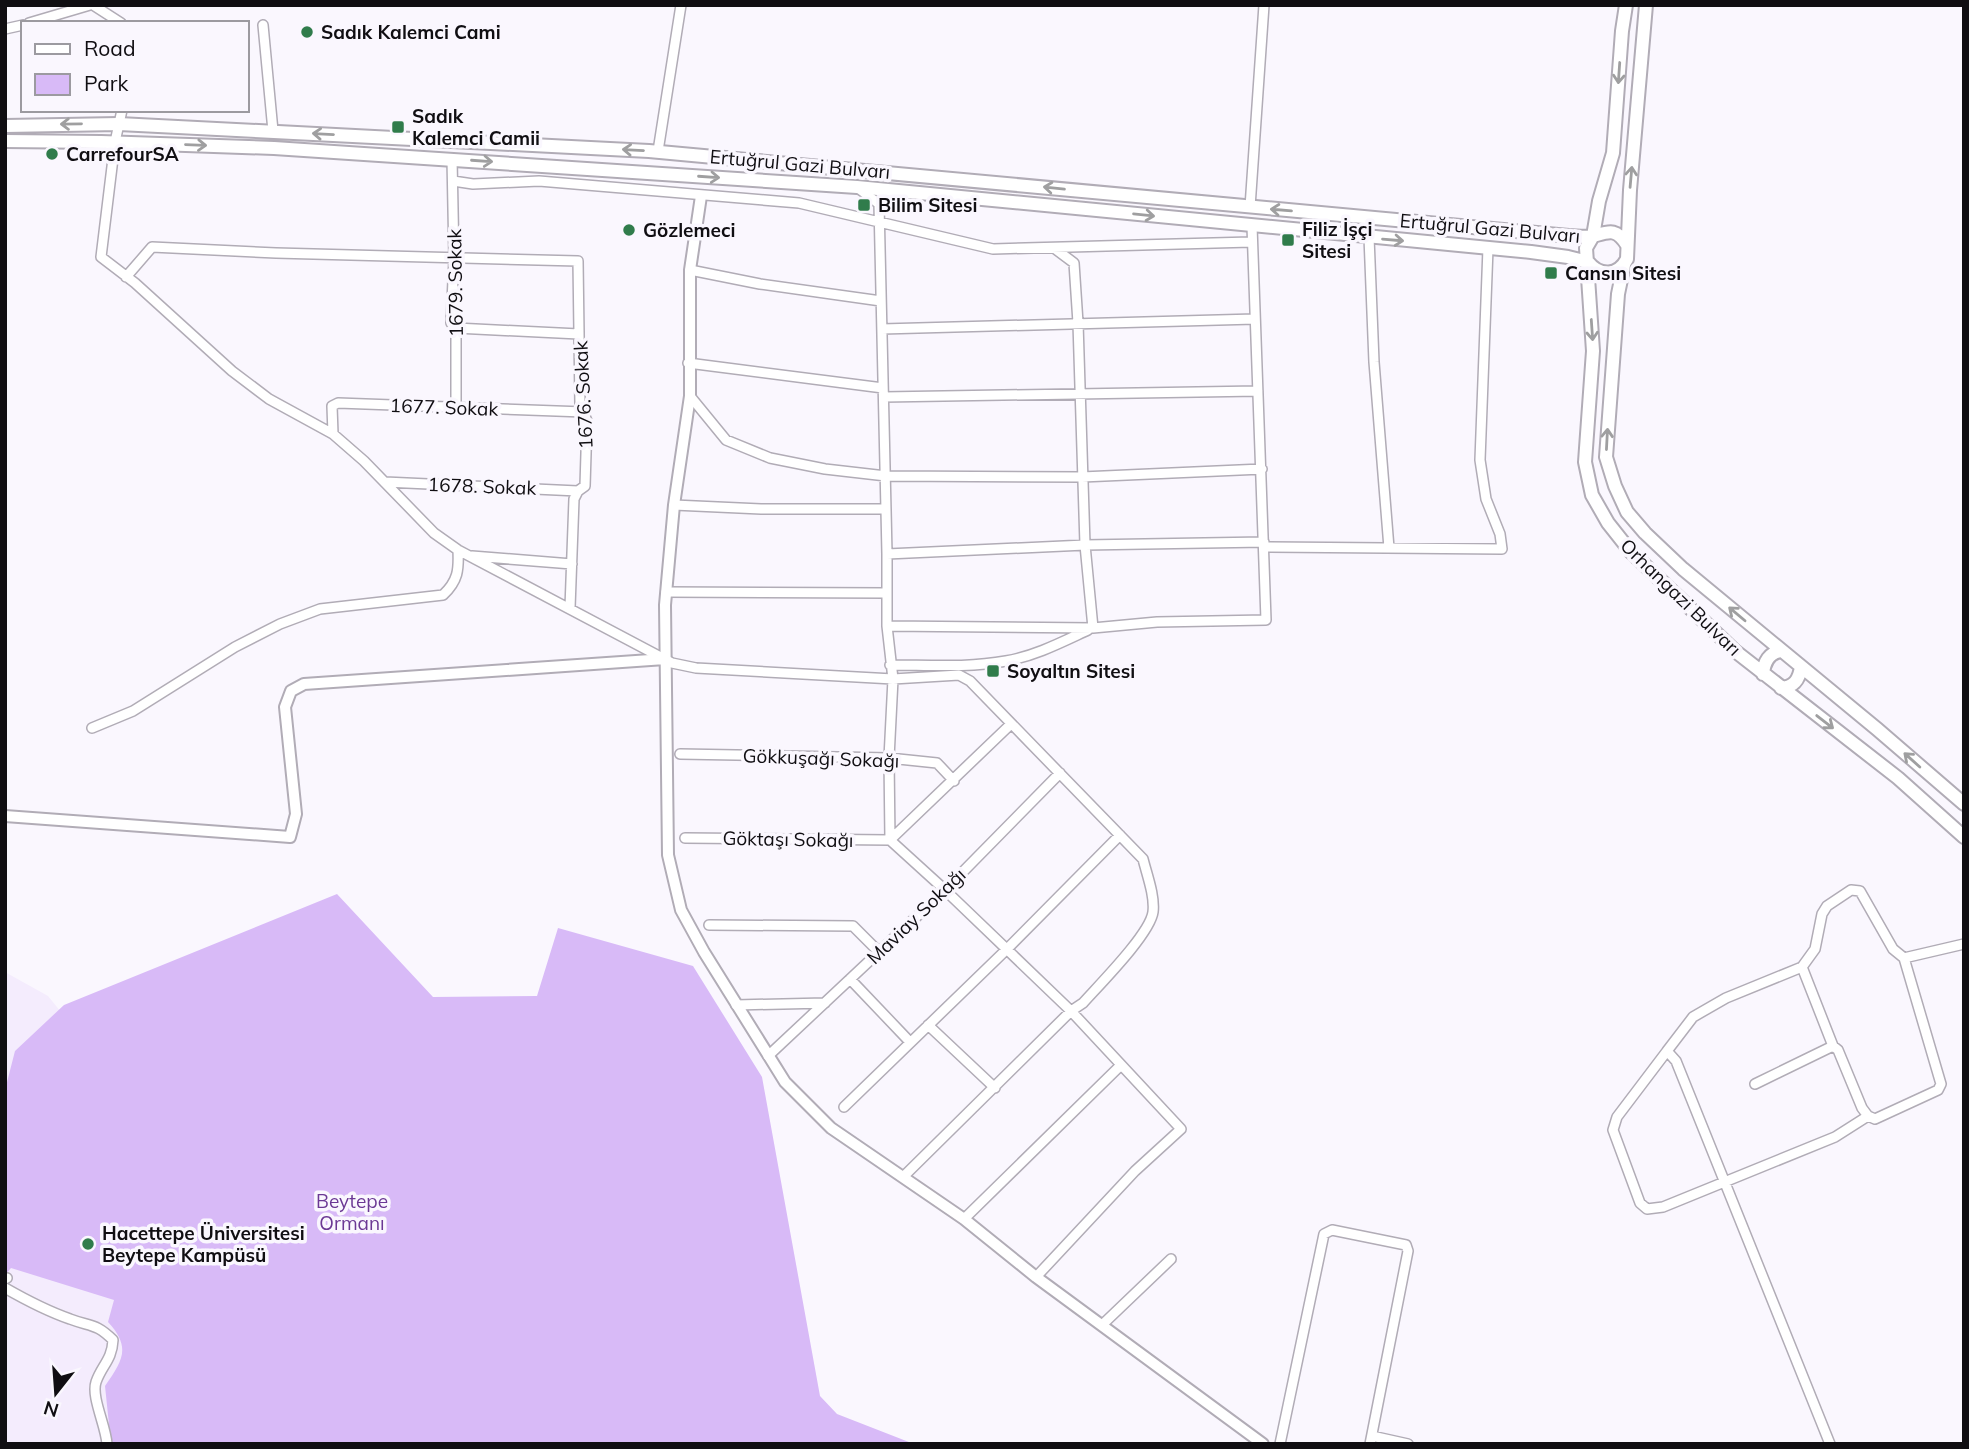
<svg xmlns="http://www.w3.org/2000/svg" width="1969" height="1449" font-family="Mulish,sans-serif">
	<style>
		.built { fill: #f4ecfd }
		.green { fill: #d8baf7 }
		.lines { fill: none; stroke-linecap: round; stroke-linejoin: round }
		.minor-casing { stroke: #b1acb6; stroke-width: 12 }
		.tertiary-casing { stroke: #b1acb6; stroke-width: 14 }
		.secondary-casing { stroke: #b1acb6; stroke-width: 16 }
		.minor { stroke: #fff; stroke-width: 9 }
		.tertiary { stroke: #fff; stroke-width: 10 }
		.secondary { stroke: #fff; stroke-width: 12 }
		.oneway { stroke: #9f9fa0 }
		.poi-dot { fill: #307c4b; stroke: #faf7fe; stroke-width: 2.5 }
		.labels { text-anchor: middle; dominant-baseline: central; stroke-width: 7; stroke-linejoin: round; paint-order: stroke }
		.poi-label { font-size: 19px; font-weight: bold; fill: #100e12; stroke: #faf7fe; text-anchor: start }
		.street-label { font-size: 19px; fill: #100e12; stroke: #faf7fe }
		.park-label { font-size: 19px; fill: #6b3894; stroke: #faf7fe }
	</style>
	<rect width="100%" height="100%" fill="#faf7fe"/>
	<path class="built" d="M5 972 48 996 130 1097 270 1444H5Z"/>
	<path class="green" d="M337 894 433 997 537 996 558 928 693 966 762 1077 820 1396 837 1414 914 1444H111L105 1386C122 1361 132 1348 108 1322L114 1300 11 1268 5 1275V1090L15 1051 64 1005Z"/>
	<g class="lines">
		<defs>
			<path id="minor" d="M93 5 121 23
				M29 23 90 5
				M263 25 273 131
				M5 29 23 25
				M122 110 115 142 101 257 135 283 232 371 269 399 333 434 364 461 434 533 458 550 672 663 696 668 893 679 959 675 970 681 1143 859C1147 875 1155 896 1153 912 1150 934 1099 985 1083 1003L1071 1011 903 1177
				M658 151 681 5
				M452 159 454 259 451 323 456 328V407
				M453 181 473 184 539 181 799 203 993 249 1251 242
				M858 188 879 204
				M879 204 887 554V626L893 679 889 758 890 840 945 890 1071 1011 1181 1129 1135 1171 1036 1277
				M1250 207 1264 5
				M1369 237 1374 362 1389 548
				M1054 248 1074 263 1078 323 1085 545 1093 628
				M690 270 760 284 881 301
				M126 277 152 247 276 253 578 261 580 405 587 421 585 486 578 491 574 499 570 608
				M456 328 579 334
				M882 329 1255 319
				M688 363 883 388
				M690 396 726 440 770 458 825 469 886 476 1082 477 1262 469
				M884 397 1258 391
				M333 434 332 406 338 403 584 412
				M385 482 578 491
				M674 505 761 509H886
				M1264 547 1502 549 1500 534 1486 499 1480 460 1488 248
				M887 554 1085 545 1264 542
				M472 556 572 564
				M666 592 887 593
				M887 626 1093 628 1157 622 1266 620 1252 226
				M890 665C928 665 968 668 1006 661 1035 656 1062 642 1088 630
				M92 728 133 711 235 647 280 624 320 609 443 595C458 581 459 570 458 550
				M680 754 889 758 937 763 954 781
				M685 838 890 840 1011 724
				M709 925 853 926 879 952
				M1802 967 1726 998 1693 1017 1667 1051 1676 1061 1830 1444
				M850 979 910 1042
				M736 1005 825 1003
				M928 1025 995 1088
				M1833 1046 1802 967 1815 949 1822 914 1827 906 1851 890 1860 891 1893 949 1904 958
				M1667 1051 1617 1117 1613 1130 1640 1203 1647 1209 1663 1207 1835 1137 1868 1116
				M768 1056 945 890 1060 773
				M1755 1084 1833 1046 1838 1050 1862 1108 1868 1116 1875 1119 1938 1090 1941 1084 1904 958 1964 944
				M844 1107 1007 949 1120 835
				M964 1219 1121 1065
				M5 1279 7 1278
				M5 1288C26 1300 47 1311 70 1319 91 1327 96 1323 113 1340 112 1360 102 1365 96 1382 91 1397 106 1426 107 1444
				M1102 1325 1171 1259
				M1372 1436 1408 1444
				M1280 1444 1324 1234 1332 1230 1406 1245 1408 1251 1370 1444"/>
			<path id="tertiary" d="M701 196 690 270V396L674 505 665 605 668 855 681 910 704 952 785 1082 831 1128 964 1219 1036 1277 1263 1444
				M5 816 290 837 296 814 285 707 291 691 304 684 665 659"/>
			<path id="secondary" d="M1626 5 1622 31 1613 153 1599 201 1593 236 1586 248 1593 351 1585 462 1592 495 1608 523 1631 552 1735 651 1898 778 1964 837
				M5 126 119 124 649 151 1569 236C1576 236 1586 238 1593 236 1608 232 1616 227 1627 245
				M5 141 101 142 274 148 857 187 1531 252 1568 257 1588 262
				M1588 262C1600 277 1618 276 1627 259L1630 190 1646 5
				M1624 265 1618 294 1606 457 1615 486 1627 512 1645 533 1683 569 1877 729 1964 804
				M1763 674C1764 662 1769 652 1782 651
				M1781 688C1794 687 1799 680 1801 667"/>
		</defs>
		<use href="#minor" class="minor-casing"/>
		<use href="#tertiary" class="tertiary-casing"/>
		<use href="#secondary" class="secondary-casing"/>
		<use href="#minor" class="minor"/>
		<use href="#tertiary" class="tertiary"/>
		<use href="#secondary" class="secondary"/>
	</g>
	<defs><path id="oneway-shaft" d="M-6 0H5M1.5-3L5.5 0L1.5 3" fill="none" stroke-width="1.6" stroke-linecap="round" stroke-linejoin="round" transform="scale(1.75)"/></defs>
	<g class="oneway">
		<use href="#oneway-shaft" transform="translate(1619 73) rotate(94)"/>
		<use href="#oneway-shaft" transform="translate(71 124) rotate(179)"/>
		<use href="#oneway-shaft" transform="translate(323 134) rotate(-177)"/>
		<use href="#oneway-shaft" transform="translate(196 145) rotate(2)"/>
		<use href="#oneway-shaft" transform="translate(633 150) rotate(-177)"/>
		<use href="#oneway-shaft" transform="translate(482 161) rotate(4)"/>
		<use href="#oneway-shaft" transform="translate(709 177) rotate(4)"/>
		<use href="#oneway-shaft" transform="translate(1631 177) rotate(-85)"/>
		<use href="#oneway-shaft" transform="translate(1054 188) rotate(-174)"/>
		<use href="#oneway-shaft" transform="translate(1281 210) rotate(-175)"/>
		<use href="#oneway-shaft" transform="translate(1144 215) rotate(6)"/>
		<use href="#oneway-shaft" transform="translate(1393 240) rotate(5)"/>
		<use href="#oneway-shaft" transform="translate(1592 330) rotate(86)"/>
		<use href="#oneway-shaft" transform="translate(1607 439) rotate(-87)"/>
		<use href="#oneway-shaft" transform="translate(1737 614) rotate(-140)"/>
		<use href="#oneway-shaft" transform="translate(1825 722) rotate(38)"/>
		<use href="#oneway-shaft" transform="translate(1912 760) rotate(-138)"/>
	</g>
	<g class="poi-dot">
		<circle cx="307" cy="32" r="7"/>
		<rect x="391" y="120" width="14" height="14" rx="3.5"/>
		<circle cx="52" cy="154" r="7"/>
		<rect x="857" y="198" width="14" height="14" rx="3.5"/>
		<circle cx="629" cy="230" r="7"/>
		<rect x="1281" y="233" width="14" height="14" rx="3.5"/>
		<rect x="1544" y="266" width="14" height="14" rx="3.5"/>
		<rect x="986" y="664" width="14" height="14" rx="3.5"/>
		<circle cx="88" cy="1244" r="7"/>
	</g>
	<g class="labels">
		<g class="poi-label">
			<text x="321" y="32">Sadık Kalemci Cami</text>
			<text x="412" y="116">Sadık<tspan x="412" dy="22">Kalemci Camii</tspan></text>
			<text x="66" y="154">CarrefourSA</text>
			<text x="878" y="205">Bilim Sitesi</text>
			<text x="1302" y="229">Filiz İşçi<tspan x="1302" dy="22">Sitesi</tspan></text>
			<text x="643" y="230">Gözlemeci</text>
			<text x="1565" y="273">Cansın Sitesi</text>
			<text x="1007" y="671">Soyaltın Sitesi</text>
			<text x="102" y="1233">Hacettepe Üniversitesi<tspan x="102" dy="22">Beytepe Kampüsü</tspan></text>
		</g>
		<g class="street-label">
			<text transform="translate(800 164) rotate(5)">Ertuğrul Gazi Bulvarı</text>
			<text transform="translate(1490 228) rotate(5)">Ertuğrul Gazi Bulvarı</text>
			<text transform="translate(455 283) rotate(-91)">1679. Sokak</text>
			<text transform="translate(583 395) rotate(-93)">1676. Sokak</text>
			<text transform="translate(444 407) rotate(2)">1677. Sokak</text>
			<text transform="translate(482 486) rotate(2)">1678. Sokak</text>
			<text transform="translate(1681 597) rotate(44)">Orhangazi Bulvarı</text>
			<text transform="translate(821 758) rotate(2)">Gökkuşağı Sokağı</text>
			<text transform="translate(788 839) rotate(1)">Göktaşı Sokağı</text>
			<text transform="translate(916 916) rotate(-44)">Maviay Sokağı</text>
		</g>
		<g class="park-label">
			<text x="352" y="1201">Beytepe<tspan x="352" dy="22">Ormanı</tspan></text>
		</g>
	</g>
	<rect width="1969" height="1449" fill="none" stroke="#100e12" stroke-width="14"/>
	<rect x="21" y="21" width="228" height="91" fill="#faf7fe" stroke="#9c9aa0" stroke-width="2"/>
	<rect x="35" y="44" width="35" height="10" fill="#ffffff" stroke="#9c9aa0" stroke-width="2"/>
	<text x="84" y="56" font-size="21" fill="#100e12">Road</text>
	<rect x="35" y="74" width="35" height="21" fill="#d8baf7" stroke="#9c9aa0" stroke-width="2"/>
	<text x="84" y="91" font-size="21" fill="#100e12">Park</text>
	<g transform="translate(56 1393) rotate(197)" stroke="#faf7fe" stroke-width="5" paint-order="stroke">
	<path d="M0-5L12 26L0 18L-12 26Z" fill="#100e12"/>
	<text y="-10" font-size="19" font-weight="bold" text-anchor="middle" fill="#100e12">N</text>
	</g>
</svg>
